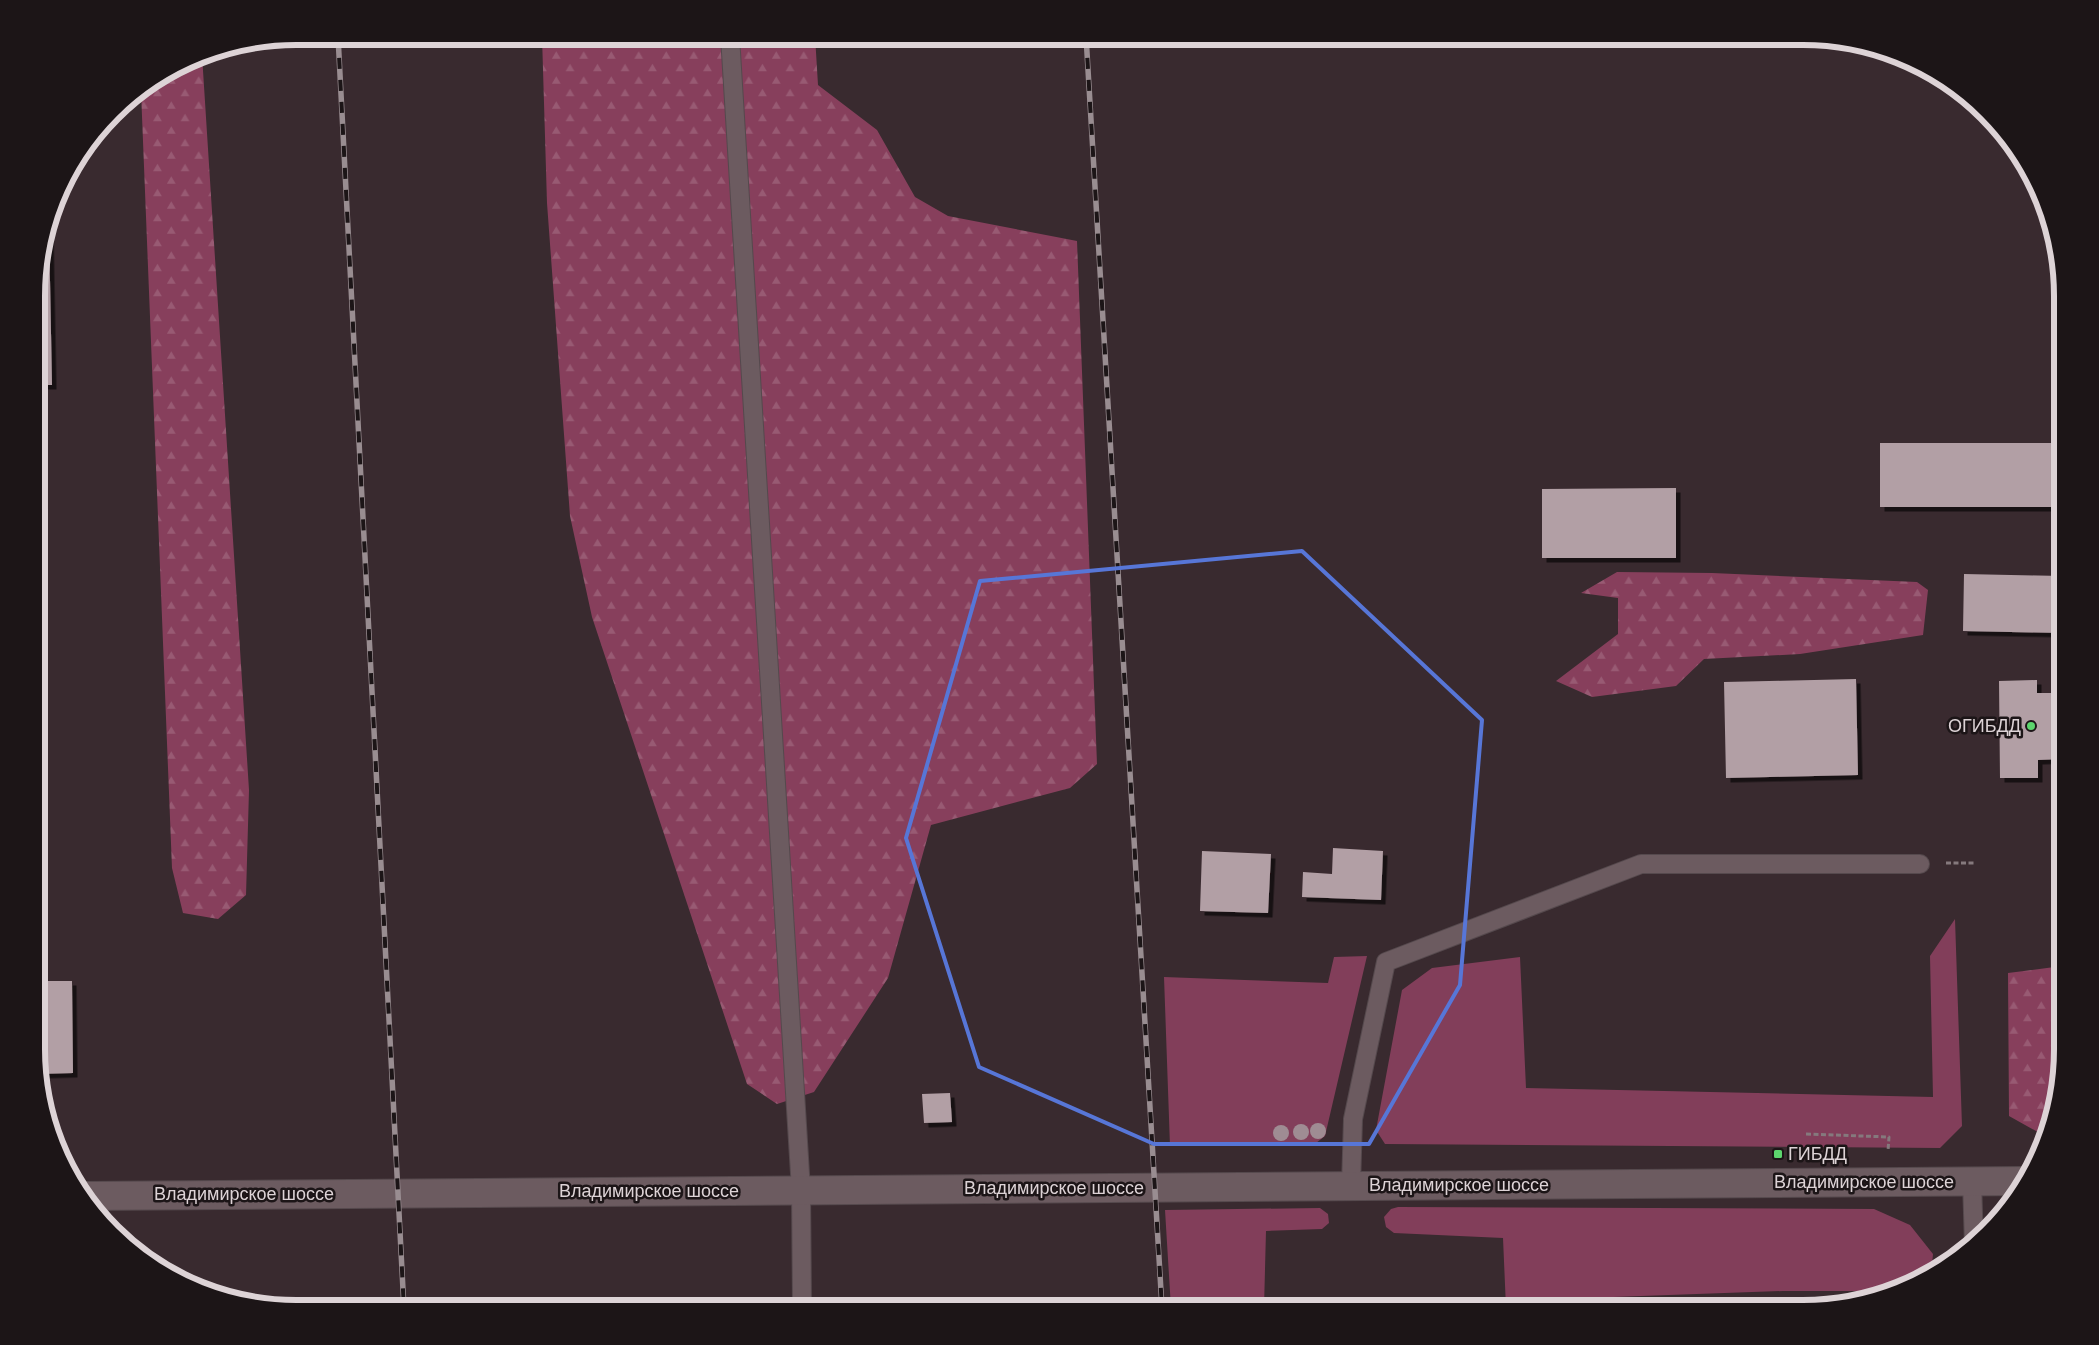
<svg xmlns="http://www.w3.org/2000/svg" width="2099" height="1345" font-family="Helvetica,sans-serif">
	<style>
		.grass { fill: #823e5a }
		.forest { fill: url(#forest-firs) }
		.building { fill: #b29fa5; filter: url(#shadow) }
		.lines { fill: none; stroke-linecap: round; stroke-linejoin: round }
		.lane-casing { stroke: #55494d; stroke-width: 20 }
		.secondary-casing { stroke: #55494d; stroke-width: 30 }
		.path { stroke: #85797d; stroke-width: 3; stroke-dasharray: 5 2.5; stroke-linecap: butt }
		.lane { stroke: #6c5b60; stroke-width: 18 }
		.secondary { stroke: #6c5b60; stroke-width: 28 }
		.rail-casing { stroke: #998d91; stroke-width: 5.5 }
		.rail { stroke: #1c1517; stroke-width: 4; stroke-dasharray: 11; stroke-linecap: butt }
		.tree { fill: #9f8c93 }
		.marked { fill: none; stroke: #5776d7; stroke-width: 4; stroke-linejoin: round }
		.poi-dot { fill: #5cd56d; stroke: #1c1517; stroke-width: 2 }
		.labels { text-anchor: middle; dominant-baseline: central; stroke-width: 5; stroke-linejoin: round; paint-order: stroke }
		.poi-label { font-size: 18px; fill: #ddd3d6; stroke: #1c1517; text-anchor: end }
		.street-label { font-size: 18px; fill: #ddd3d6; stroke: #1c1517 }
		.rim { fill: none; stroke: #ddd3d6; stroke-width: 6 }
	</style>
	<defs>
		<pattern id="forest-firs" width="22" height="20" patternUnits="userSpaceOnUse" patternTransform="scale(1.25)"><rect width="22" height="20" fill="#873f5c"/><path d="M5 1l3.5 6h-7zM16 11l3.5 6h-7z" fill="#985a73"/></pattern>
		<filter id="shadow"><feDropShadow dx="4.5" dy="4.5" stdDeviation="0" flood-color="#0009"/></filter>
	</defs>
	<rect width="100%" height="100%" fill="#392a2f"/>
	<path class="grass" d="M1955 919 1962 1126 1940 1148 1385 1144 1376 1130 1402 990 1432 968 1520 957 1526 1088 1933 1097 1930 956Z
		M1367 956 1325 1136 1316 1143 1170 1146 1164 977 1328 983 1334 957Z
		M1398 1207 1874 1209 1910 1225 1933 1254 1931 1275 1892 1291H1783L1586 1298 1583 1308H1506L1503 1238 1394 1233 1386 1227 1384 1217 1391 1209Z
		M1320 1208 1328 1214 1329 1223 1322 1229 1266 1231 1264 1308H1171L1165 1210Z"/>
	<path class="forest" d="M542 36H815L818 85 877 130 915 197 948 216 1077 241 1097 764 1070 788 931 825 888 978 814 1092 777 1104 747 1084 592 617 570 516 547 203Z
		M202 55 249 790 246 895 218 919 183 913 172 868 141 91Z
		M1617 572 1712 573 1917 582 1928 590 1923 635 1800 654 1704 659 1676 686 1592 697 1556 681 1618 634V598L1581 593Z
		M2062 966V1066L2049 1132 2045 1136 2009 1116 2008 973Z"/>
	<path class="building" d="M49 228 52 385H38V262Z
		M1880 443H2062V507H1880Z
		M1676 488V558H1542V489Z
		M1964 574 2062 576V633L1963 631Z
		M1856 679 1858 775 1726 778 1724 682Z
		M2037 680V693H2062V759L2038 760V778H2000L1999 681Z
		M1333 848 1383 851 1381 900 1302 897 1303 872 1332 874Z
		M1202 851 1271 854 1268 913 1200 911Z
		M38 981H72L73 1073 38 1074Z
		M950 1093 952 1122 924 1123 922 1094Z"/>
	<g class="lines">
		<defs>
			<path id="lane" d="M730 36 801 1190 802 1306 794 1309
				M1972 1181 1974 1245
				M1351 1186 1353 1119 1386 962 1641 864H1920"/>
			<path id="secondary" d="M83 1196 2025 1181"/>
		</defs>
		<use href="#lane" class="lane-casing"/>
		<use href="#secondary" class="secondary-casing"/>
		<path class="path" d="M1946 863H1975
			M1806 1134 1889 1137 1888 1151"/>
		<use href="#lane" class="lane"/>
		<use href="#secondary" class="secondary"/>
		<defs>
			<path id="rail" d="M338 36 404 1309
				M1086 36 1162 1308"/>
		</defs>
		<use href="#rail" class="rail-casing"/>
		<use href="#rail" class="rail"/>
	</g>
	<g class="tree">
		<circle cx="1318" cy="1131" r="8"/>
		<circle cx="1301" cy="1132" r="8"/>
		<circle cx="1281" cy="1133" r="8"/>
	</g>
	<path class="marked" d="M1302 551 1482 720 1460 985 1369 1144H1154L979 1067 906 838 980 581Z"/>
	<g class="poi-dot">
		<circle cx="2031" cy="726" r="5"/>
		<rect x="1773" y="1149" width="10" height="10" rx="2.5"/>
	</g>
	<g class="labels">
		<g class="poi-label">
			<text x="2021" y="726">ОГИБДД</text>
			<text x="1788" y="1154" text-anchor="start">ГИБДД</text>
		</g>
		<g class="street-label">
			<text x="1864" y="1182">Владимирское шоссе</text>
			<text x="1459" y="1185">Владимирское шоссе</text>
			<text x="1054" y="1188">Владимирское шоссе</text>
			<text x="649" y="1191">Владимирское шоссе</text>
			<text x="244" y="1194">Владимирское шоссе</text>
		</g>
	</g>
	<path d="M0 0H2099V1345H0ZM296 45H1803A251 251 0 0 1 2054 296V1049A251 251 0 0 1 1803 1300H296A251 251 0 0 1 45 1049V296A251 251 0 0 1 296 45Z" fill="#1c1517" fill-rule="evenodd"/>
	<path class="rim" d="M296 45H1803A251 251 0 0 1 2054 296V1049A251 251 0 0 1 1803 1300H296A251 251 0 0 1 45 1049V296A251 251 0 0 1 296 45Z"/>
</svg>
